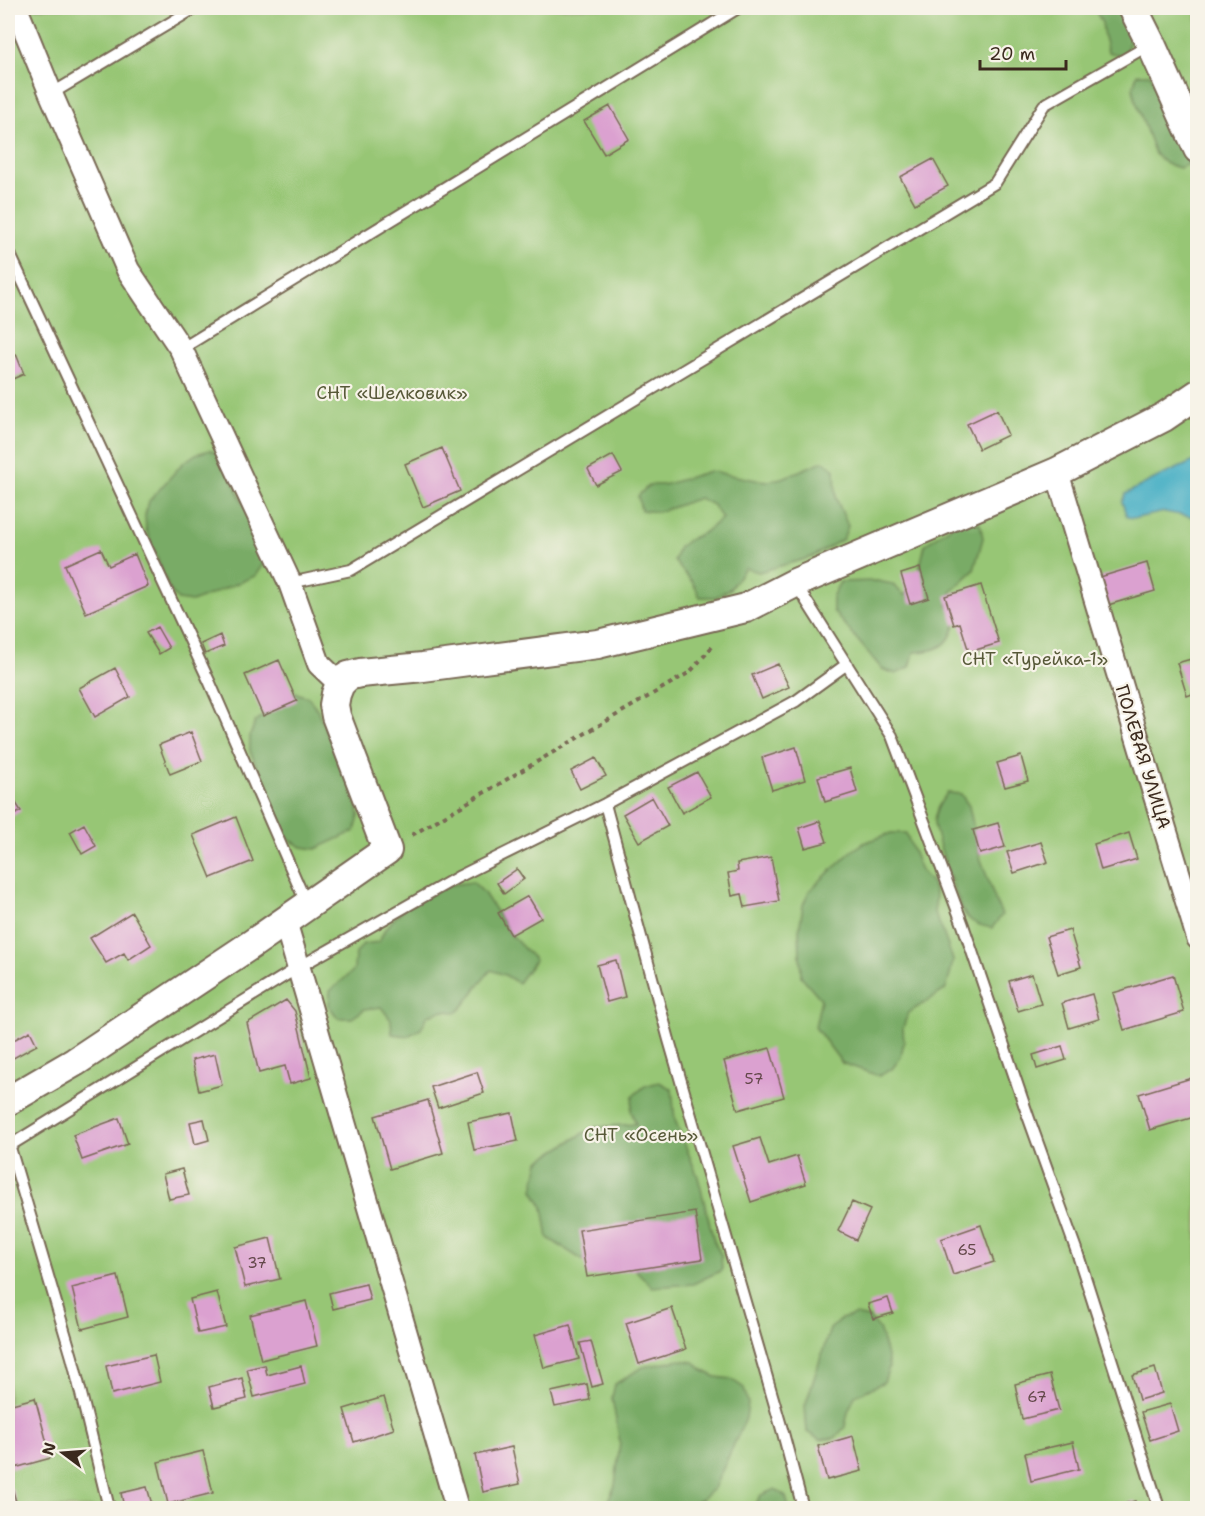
<svg xmlns="http://www.w3.org/2000/svg" width="1205" height="1516" font-family="'Shantell Sans',sans-serif">
	<style>
		.green { fill: #97c675; stroke: #69784a; stroke-width: 1.5 }
		.forest { fill: #79ab66; stroke: #5a6a42; stroke-width: 1.5 }
		.water { fill: #45aec4; stroke: #406c71; stroke-width: 1.5 }
		.building { fill: #dba1d0 }
		.lines { fill: none; stroke-linecap: round; stroke-linejoin: round }
		.service-casing { stroke: #796955; stroke-width: 14 }
		.minor-casing { stroke: #796955; stroke-width: 26 }
		.tertiary-casing { stroke: #796955; stroke-width: 32 }
		.path { stroke: #796955; stroke-width: 4; stroke-dasharray: 4.5 4.5; stroke-linecap: butt }
		.service { stroke: #fff; stroke-width: 10 }
		.minor { stroke: #fff; stroke-width: 22 }
		.tertiary { stroke: #fff; stroke-width: 28 }
		.labels { text-anchor: middle; dominant-baseline: central; stroke-width: 4.5; stroke-linejoin: round; paint-order: stroke }
		.number-label { font-size: 15px; fill: #63484a }
		.park-label { font-size: 18px; fill: #575938; stroke: #f7f3e8 }
		.street-label { font-size: 18px; fill: #3b2a1e; stroke: #f7f3e8 }
	</style>
	<rect width="100%" height="100%" fill="#f7f3e8"/>
	<filter id="ink" filterUnits="userSpaceOnUse"><feTurbulence type="fractalNoise" baseFrequency=".0167" numOctaves="2"/><feDisplacementMap in="SourceGraphic" scale="12" xChannelSelector="R" yChannelSelector="G"/><feConvolveMatrix kernelMatrix="1 2 1 2 8 2 1 2 1" color-interpolation-filters="sRGB"/></filter>
	<filter id="wash" filterUnits="userSpaceOnUse"><feTurbulence type="fractalNoise" baseFrequency=".008" numOctaves="4" result="noise"/><feDisplacementMap in="SourceGraphic" scale="24" xChannelSelector="R" yChannelSelector="G"/><feGaussianBlur stdDeviation="1.35" result="paint"/><feColorMatrix in="noise" values="0 0 0 0 0 0 0 0 0 0 0 0 0 0 0 0 0 1.4 0 .05"/><feComposite in="paint" operator="in"/></filter>
	<g filter="url(#wash)">
		<rect width="100%" height="100%" fill="#ecdebc"/>
		<path class="green" d="M8 8H1197V1508H8Z"/>
		<path class="forest" d="M1094 8H1125C1130 28 1135 36 1123 56L1108 52 1104 37 1102 23Z
			M1137 74H1150L1194 161 1180 168 1166 164 1155 154 1136 102 1133 88Z
			M210 450 220 455 264 547V563L255 576 192 602 178 600 169 589 146 529 145 515 149 501 183 463 196 454Z
			M823 461 835 470 836 498 848 526 843 539 812 557 759 572 745 568 730 589 716 597H700L693 583 674 561 679 547 692 538 705 532 722 518 713 505 699 498 671 508 657 512 641 510 638 496 649 485H664L710 471 756 480 770 481 785 477Z
			M966 518 980 524 983 538 974 570 952 591 947 605 957 616C952 644 942 651 914 652L910 667 896 674 882 669 833 611V595L840 582 877 581 892 584 904 595 915 587 925 545 953 525Z
			M293 692 308 697 317 709 357 801 359 816 355 831 316 849 302 847 288 839 250 751V736L255 722Z
			M947 793 961 794 969 806 980 857 996 902 1002 915 992 928C982 926 974 924 967 917 960 911 935 834 934 823 934 811 941 802 947 793Z
			M891 833H906L921 871 932 883 936 898 934 913 941 927 953 960 950 975 945 990 908 1013 903 1028 904 1042 901 1057 892 1069 879 1076 842 1063 815 1027 821 999 801 976 799 931 803 905 809 891 852 851 864 843Z
			M473 882 484 893 511 935 535 960 518 983 505 975 491 970C479 983 470 999 458 1012L442 1011 428 1015 421 1029 408 1036 392 1034 391 1020 381 1007 365 1009 352 1018H338L329 1006 330 991 354 970 355 955 363 944 379 942 385 929 404 908 450 885Z
			M659 1082 672 1089 675 1120 698 1177 714 1241 721 1255 722 1270 693 1284 652 1287 631 1265 584 1261 548 1238 543 1207 533 1190 539 1161 582 1134 596 1127 636 1124 631 1111 633 1096 645 1086Z
			M855 1315 869 1318 879 1329 886 1352 889 1367 884 1382 855 1396 848 1412 845 1427 835 1438 820 1440 807 1432 805 1406 830 1329 841 1319Z
			M680 1360 694 1362 704 1371 716 1377 731 1379 744 1388 748 1403 746 1418 714 1488 702 1499 685 1508H600L608 1500 615 1486 620 1442 612 1398 615 1384 643 1367Z
			M775 1489 786 1497 789 1508H753L761 1495Z"/>
		<path class="water" d="M1197 460V518L1165 512 1136 518 1127 517 1122 502 1125 494 1158 477Z"/>
		<g id="blocks">
			<path class="building" d="M610 106 629 139 604 154 584 121Z
				M933 159 948 186 915 204 900 177Z
				M16 354 24 374 8 381V358Z
				M997 410 1008 435 979 449 967 424Z
				M442 448 460 491 423 507 405 464Z
				M613 455 622 472 596 485 588 469Z
				M101 549 109 566 135 554 148 586 86 613 65 565Z
				M1147 563 1155 591 1108 605 1100 577Z
				M920 568 929 598 910 604 901 574Z
				M981 585 999 643 969 652 960 623 954 625 945 596Z
				M157 627 169 648 159 654 146 633Z
				M220 635 224 646 205 654 201 644Z
				M1198 657V692L1187 696 1177 663Z
				M279 660 297 701 263 716 245 675Z
				M778 664 789 687 762 699 752 675Z
				M115 668 130 697 95 717 79 688Z
				M191 732 202 761 170 774 159 745Z
				M796 747 805 780 772 790 762 758Z
				M1021 756 1028 781 1005 787 997 763Z
				M596 758 606 776 580 789 571 771Z
				M850 768 857 792 825 802 818 777Z
				M697 772 711 797 682 813 668 787Z
				M652 797 668 826 639 842 623 814Z
				M14 800 21 811 8 819V805Z
				M236 817 253 861 211 878 193 835Z
				M820 821 827 842 805 848 799 828Z
				M998 823 1005 847 980 854 973 830Z
				M84 824 96 846 82 854 70 832Z
				M1129 833 1137 859 1101 870 1094 844Z
				M1041 842 1048 862 1014 873 1007 852Z
				M771 857 779 901 745 907 742 894 732 896 728 873 738 871 737 863Z
				M517 869 524 879 504 894 497 883Z
				M528 896 541 918 511 935 498 913Z
				M132 912 151 945 128 960 124 953 106 963 90 938Z
				M1070 930 1081 967 1058 974 1046 937Z
				M616 960 625 997 607 1002 597 965Z
				M1032 974 1041 1004 1018 1011 1009 981Z
				M1173 975 1184 1012 1124 1030 1113 993Z
				M1092 994 1099 1019 1069 1028 1062 1003Z
				M286 1000 295 1011 311 1078 290 1084 285 1066 259 1073 247 1023Z
				M30 1031 37 1045 8 1061V1043Z
				M1062 1046 1066 1060 1037 1069 1033 1055Z
				M770 1048 784 1097 738 1110 724 1061Z
				M215 1054 222 1085 199 1091 192 1060Z
				M477 1072 484 1093 438 1108 431 1087Z
				M1198 1076V1116L1150 1130 1139 1094Z
				M428 1100 443 1153 390 1169 375 1116Z
				M512 1113 518 1141 474 1150 468 1122Z
				M119 1118 128 1144 82 1160 73 1135Z
				M204 1119 209 1140 195 1144 190 1122Z
				M760 1138 769 1165 797 1156 806 1184 751 1202 733 1146Z
				M182 1169 189 1195 169 1199 163 1174Z
				M852 1202 870 1210 856 1240 838 1231Z
				M695 1212 702 1259 587 1277 579 1230Z
				M981 1225 994 1262 953 1275 941 1239Z
				M270 1238 280 1279 245 1287 235 1247Z
				M118 1276 128 1317 82 1329 72 1288Z
				M366 1284 370 1300 333 1309 329 1293Z
				M217 1292 226 1327 198 1333 190 1299Z
				M888 1298 893 1313 873 1319 868 1304Z
				M306 1301 317 1346 261 1360 250 1315Z
				M672 1308 686 1349 639 1364 626 1323Z
				M570 1325 579 1359 544 1368 535 1335Z
				M591 1341 603 1384 592 1387 580 1343Z
				M154 1355 160 1382 112 1394 106 1366Z
				M265 1365 267 1375 301 1366 305 1384 254 1397 247 1369Z
				M1155 1368 1162 1393 1139 1400 1132 1375Z
				M1050 1375 1059 1410 1022 1419 1015 1384Z
				M242 1378 247 1399 214 1407 209 1387Z
				M587 1384 590 1400 555 1407 551 1392Z
				M384 1397 394 1429 354 1442 344 1409Z
				M35 1398 51 1458 11 1469 8 1458V1405Z
				M1170 1404 1178 1431 1150 1440 1141 1412Z
				M853 1436 862 1471 827 1480 818 1446Z
				M1073 1442 1079 1469 1031 1481 1025 1453Z
				M512 1447 520 1484 483 1492 475 1455Z
				M203 1451 213 1493 168 1504 158 1462Z
				M147 1487 153 1508H124L121 1493Z
				M12 1488 18 1508H8V1489Z
				M1135 1501 1137 1508H1109Z"/>
		</g>
	</g>
	<g filter="url(#ink)">
		<use href="#blocks" fill-opacity="0" stroke="#796955" stroke-width="1.5"/>
		<g class="lines">
			<defs>
				<path id="service" d="M51 94 195 8
					M8 250 210 683 307 905
					M181 349 738 8
					M290 583 351 570 995 183 1044 105 1151 44
					M795 583 892 736 963 925 1028 1116 1078 1255 1159 1508
					M605 804 669 1040 783 1433 803 1508
					M8 1141 72 1357 109 1508
					M9 1146 299 967 458 877 605 804 796 701 847 664"/>
				<path id="minor" d="M16 8 51 94 128 270 181 349 290 583 319 664 340 684
					M1057 472 1198 938
					M285 921 457 1508"/>
				<path id="tertiary" d="M1133 8 1151 44 1198 149
					M8 1101 75 1062 252 944 387 850 336 716 334 705 336 694 340 684 348 676 360 673 423 667 598 644 746 608 795 583 1057 472 1164 417 1198 394"/>
			</defs>
			<use href="#service" class="service-casing"/>
			<use href="#minor" class="minor-casing"/>
			<use href="#tertiary" class="tertiary-casing"/>
			<path class="path" d="M412 835 690 672 712 647"/>
			<use href="#service" class="service"/>
			<use href="#minor" class="minor"/>
			<use href="#tertiary" class="tertiary"/>
		</g>
	</g>
	<g class="labels">
		<g class="number-label">
			<text x="754" y="1079">57</text>
			<text x="967" y="1250">65</text>
			<text x="257" y="1263">37</text>
			<text x="1037" y="1397">67</text>
		</g>
		<g class="park-label">
			<text x="392" y="393">СНТ «Шелковик»</text>
			<text x="1035" y="659">СНТ «Турейка-1»</text>
			<text x="641" y="1135">СНТ «Осень»</text>
		</g>
		<g class="street-label">
			<text transform="translate(1143 757) rotate(73)">ПОЛЕВАЯ УЛИЦА</text>
		</g>
	</g>
	<rect width="1205" height="1516" fill="none" stroke="#f7f3e8" stroke-width="30"/>
	<g transform="translate(63 1453) rotate(286)" stroke="#f7f3e8" stroke-width="4.5" paint-order="stroke">
	<path d="M0-4.5L10 22L0 15L-10 22Z" fill="#3b2a1e"/>
	<text y="-9" font-size="16" font-weight="bold" text-anchor="middle" fill="#3b2a1e">N</text>
	</g>
	<path d="M980 60v9h86v-9" fill="none" stroke="#3b2a1e" stroke-width="3"/>
	<text x="989" y="60" font-size="18" fill="#3b2a1e" stroke="#f7f3e8" stroke-width="4.5" paint-order="stroke">20 m</text>
</svg>
